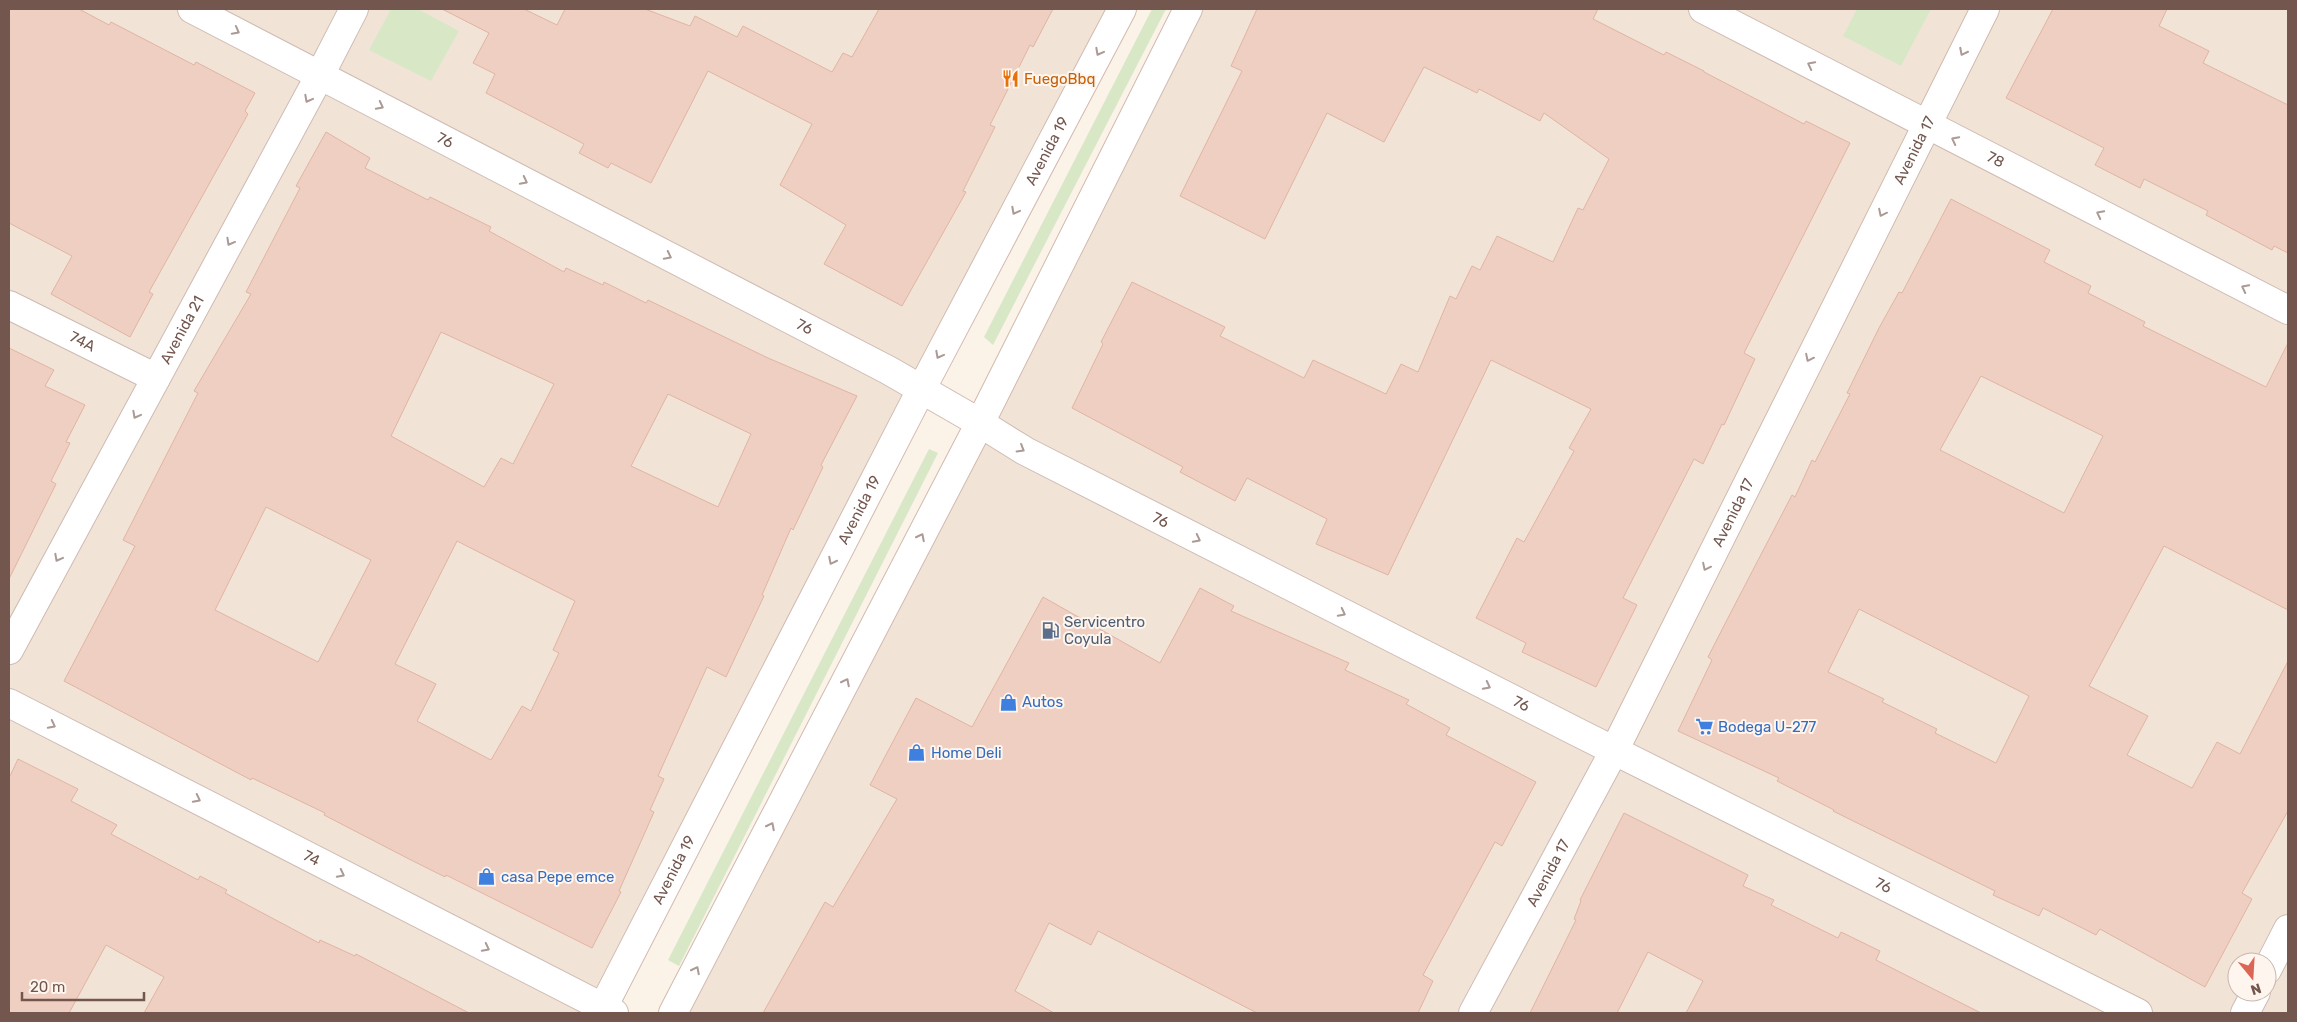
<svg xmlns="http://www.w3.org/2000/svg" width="2297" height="1022" font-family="Rubik,sans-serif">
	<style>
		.residential { fill: #f2e3d7; fill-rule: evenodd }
		.grass { fill: #d8e8c7 }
		.building { fill: #efcfc2; stroke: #e0b4a3; fill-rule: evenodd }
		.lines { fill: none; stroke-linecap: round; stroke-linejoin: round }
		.minor-casing { stroke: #cebbb2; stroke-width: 30 }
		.tertiary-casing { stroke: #cebbb2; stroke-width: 30 }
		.secondary-casing { stroke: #d1baaf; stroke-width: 30 }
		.minor { stroke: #fff; stroke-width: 28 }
		.tertiary { stroke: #fff; stroke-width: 28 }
		.secondary { stroke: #fff; stroke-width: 28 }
		.oneway { stroke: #ab9a95 }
		.labels { text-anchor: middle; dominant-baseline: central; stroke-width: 4; stroke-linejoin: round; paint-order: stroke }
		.food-label { font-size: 15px; fill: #c56008; stroke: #fef6ee; text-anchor: start }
		.street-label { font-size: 15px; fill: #73574e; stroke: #fef6ee }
		.service-label { font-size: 15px; fill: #4e5e75; stroke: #fef6ee; text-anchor: start }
		.shop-label { font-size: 15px; fill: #366cbe; stroke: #fef6ee; text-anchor: start }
	</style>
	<rect width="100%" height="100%" fill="#fbf2e8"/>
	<path class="residential" d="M9 9H1122L600 1013H9Z
		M1188 9H2288V1013H673ZM2237 962H2267V992H2237Z"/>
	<path class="grass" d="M391 9H418L459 31 431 81 369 50Z
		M1152 9H1166L993 345 984 337Z
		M1857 9H1931L1901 66 1843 36Z
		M929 449 938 453 679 966 668 960Z"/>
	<path class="building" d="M9 9H79L109 25 111 22 194 65 196 62 255 93 245 111 248 114 149 292 153 294 130 337 51 294 72 256 9 223Z
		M442 9H524L557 25 565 9H645L690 26 695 16 737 37 743 26 832 72 843 53 852 57 879 9H1053L1033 47 1030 45 990 125 995 127 963 191 966 192 902 306 824 264 846 225 780 185 812 124 708 71 651 183 611 163 608 168 579 153 584 144 486 93 495 74 473 63 489 33Z
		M1257 9H1598L1593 19 1664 55 1666 52 1704 71V72L1804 124 1806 121 1850 143 1744 353 1755 359 1724 425 1722 424 1703 464 1694 459 1623 598 1637 605 1596 687 1522 652 1526 643 1476 618 1517 538 1524 542 1574 451 1569 448 1591 409 1491 360 1388 575 1316 544 1327 519 1247 478 1235 501 1180 472 1183 467 1072 408 1103 344 1101 342 1132 282 1225 327 1220 336 1304 378 1313 360 1386 394 1401 364 1418 372 1450 296 1456 299 1472 266 1480 270 1497 236 1553 262 1578 208 1583 210 1609 159 1544 113 1540 121 1479 89 1477 93 1424 67 1384 142 1327 113 1265 239 1180 196 1242 71 1231 66Z
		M2053 9H2167L2159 26 2209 51 2203 63 2288 105V253L2274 246 2272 250 2242 234 2206 215 2208 211 2144 179 2140 188 2095 165 2104 148 2006 98Z
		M326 132 370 158 365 168 428 200 430 197 491 227 489 231 564 272 566 268 603 285 604 282 646 303 648 300 768 358 857 396 821 465 823 467 793 530 791 528 762 595 764 596 726 677 707 667 658 776 664 779 650 810 654 812 619 891 621 892 592 948 446 875 445 877 409 859 324 815 325 813 252 778 251 780 64 681 135 546 123 540 198 393 194 391 251 294 246 292 300 188 296 186ZM441 332 554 384 513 464 501 458 484 487 391 436ZM668 394 751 434 718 507 631 466ZM266 507 371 560 318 662 215 610ZM457 541 575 601 553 650 559 653 531 711 522 706 491 760 417 721 436 684 395 664Z
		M1951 199 2050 250 2044 262 2091 286 2088 293 2145 322 2143 326 2266 387 2288 343V610L2164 546 2089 686 2148 716 2127 755 2192 788 2217 742 2240 754 2288 661V811L2242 893 2252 899 2205 987 2100 929 2096 935 2043 908 2039 916 1993 895 1995 891 1833 811 1834 810 1777 781 1779 778 1678 731 1712 660 1708 657 1730 614 1792 495 1795 497 1812 460 1815 462 1850 394 1847 393 1879 328 1899 292 1902 293ZM1981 376 2103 436 2064 513 1940 450ZM1859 609 2029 696 1996 763 1935 733 1937 729 1882 702 1884 699 1828 672Z
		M9 348 54 370 45 386 85 405 66 442 70 443 51 481 56 484 9 579Z
		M1200 588 1234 606 1231 611 1349 663 1345 670 1409 700 1406 704 1450 728 1446 735 1536 782 1502 846 1495 842 1423 975 1433 981 1418 1013H1257L1098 931 1091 945 1049 923 1015 991 1054 1013H763L825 902 833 907 897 799 870 785 916 698 972 727 1043 597 1160 663Z
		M18 759 78 789 71 801 117 825 111 834 198 880 200 876 227 890 225 893 319 943 320 940 355 956 356 954 469 1013H144L164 977 106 945 69 1013H9V778Z
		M1624 813 1748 875 1743 886 1774 900 1771 905 1838 938 1841 932 1880 951 1876 960 1981 1013H1686L1703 981 1648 952 1617 1013H1530L1576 920 1574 919 1581 901 1580 900Z"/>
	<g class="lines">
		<defs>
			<g id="minor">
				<path id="s1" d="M1703 9 2288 310"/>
				<path id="s2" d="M9 305 156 378"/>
				<path id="s3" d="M980 423 1025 451 1579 733 2138 1013"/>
				<path id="s4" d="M9 650 320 75 354 9"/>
				<path id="s5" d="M9 703 614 1013"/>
				<path d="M2267 970 2288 929"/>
				<path id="s6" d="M1473 1013 1614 751 1985 9"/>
				<path d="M2245 1013 2256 992"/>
			</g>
			<g id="tertiary">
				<path id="s7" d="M192 9 888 370 980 423"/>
			</g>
			<g id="secondary">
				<path id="s8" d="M600 1013 922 388 1122 9"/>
				<path d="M673 1013 980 423 1188 9"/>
			</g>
		</defs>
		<use href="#minor" class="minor-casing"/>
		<use href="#tertiary" class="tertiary-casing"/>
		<use href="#secondary" class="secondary-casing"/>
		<use href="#minor" class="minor"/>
		<use href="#tertiary" class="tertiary"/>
		<use href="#secondary" class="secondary"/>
	</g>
	<defs><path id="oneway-chevron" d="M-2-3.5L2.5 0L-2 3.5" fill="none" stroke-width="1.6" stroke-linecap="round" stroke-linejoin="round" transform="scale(1.25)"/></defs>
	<g class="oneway">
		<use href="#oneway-chevron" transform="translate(236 31) rotate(28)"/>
		<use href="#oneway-chevron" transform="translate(1099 52) rotate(118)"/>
		<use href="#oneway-chevron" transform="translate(1963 52) rotate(117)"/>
		<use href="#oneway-chevron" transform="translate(1811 65) rotate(-153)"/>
		<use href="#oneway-chevron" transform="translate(308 99) rotate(118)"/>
		<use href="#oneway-chevron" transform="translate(380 106) rotate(27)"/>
		<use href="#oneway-chevron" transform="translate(1955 140) rotate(-153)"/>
		<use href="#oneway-chevron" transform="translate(524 181) rotate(27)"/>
		<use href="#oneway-chevron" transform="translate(1015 211) rotate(118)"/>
		<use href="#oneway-chevron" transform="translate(1882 213) rotate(116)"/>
		<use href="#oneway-chevron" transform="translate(2100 214) rotate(-153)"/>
		<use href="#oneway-chevron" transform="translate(230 242) rotate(119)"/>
		<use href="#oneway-chevron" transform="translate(668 256) rotate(27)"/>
		<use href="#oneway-chevron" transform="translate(2245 288) rotate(-153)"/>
		<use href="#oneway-chevron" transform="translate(939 355) rotate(118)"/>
		<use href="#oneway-chevron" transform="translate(1809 358) rotate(116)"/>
		<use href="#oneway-chevron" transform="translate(136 415) rotate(118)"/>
		<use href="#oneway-chevron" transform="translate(1021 449) rotate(31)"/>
		<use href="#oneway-chevron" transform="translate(921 537) rotate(-63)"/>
		<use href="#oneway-chevron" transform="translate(1197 539) rotate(27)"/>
		<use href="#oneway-chevron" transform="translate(58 558) rotate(118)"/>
		<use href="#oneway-chevron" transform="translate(832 561) rotate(117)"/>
		<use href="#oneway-chevron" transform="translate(1706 567) rotate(116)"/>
		<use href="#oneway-chevron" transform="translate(1342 613) rotate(27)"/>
		<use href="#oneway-chevron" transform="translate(846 682) rotate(-63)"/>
		<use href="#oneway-chevron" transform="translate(1487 686) rotate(27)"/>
		<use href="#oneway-chevron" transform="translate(52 725) rotate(27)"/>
		<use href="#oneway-chevron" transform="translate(197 799) rotate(27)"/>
		<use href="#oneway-chevron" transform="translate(771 826) rotate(-63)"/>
		<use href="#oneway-chevron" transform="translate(341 874) rotate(27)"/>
		<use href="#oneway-chevron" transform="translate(486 948) rotate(27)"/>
		<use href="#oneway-chevron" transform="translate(696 970) rotate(-63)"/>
	</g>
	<defs>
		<symbol id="restaurant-bare" viewBox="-9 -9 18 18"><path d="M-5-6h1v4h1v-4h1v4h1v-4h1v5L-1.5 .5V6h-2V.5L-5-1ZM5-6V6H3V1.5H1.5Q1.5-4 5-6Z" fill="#e8710a" stroke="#fef6ee" stroke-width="2.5" paint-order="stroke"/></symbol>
		<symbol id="fuel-bare" viewBox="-9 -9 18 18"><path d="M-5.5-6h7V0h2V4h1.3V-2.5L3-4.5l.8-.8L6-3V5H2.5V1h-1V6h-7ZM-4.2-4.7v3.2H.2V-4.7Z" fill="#5c6f8a" stroke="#fef6ee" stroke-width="2.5" paint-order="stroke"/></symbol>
		<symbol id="shop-bare" viewBox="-9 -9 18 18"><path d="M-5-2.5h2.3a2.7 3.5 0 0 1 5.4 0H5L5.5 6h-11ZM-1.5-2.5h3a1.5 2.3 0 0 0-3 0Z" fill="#3f7fe0" stroke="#fef6ee" stroke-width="2.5" paint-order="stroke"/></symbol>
		<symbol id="supermarket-bare" viewBox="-9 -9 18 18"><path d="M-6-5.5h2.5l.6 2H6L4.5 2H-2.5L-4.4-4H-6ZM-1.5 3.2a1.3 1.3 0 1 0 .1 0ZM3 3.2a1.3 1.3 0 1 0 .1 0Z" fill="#3f7fe0" stroke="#fef6ee" stroke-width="2.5" paint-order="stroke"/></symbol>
	</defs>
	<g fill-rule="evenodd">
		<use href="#restaurant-bare" x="998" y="66" width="25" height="25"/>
		<use href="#fuel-bare" x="1038" y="618" width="25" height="25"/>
		<use href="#shop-bare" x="996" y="690" width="25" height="25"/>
		<use href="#supermarket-bare" x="1692" y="714" width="25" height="25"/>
		<use href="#shop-bare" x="904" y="740" width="25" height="25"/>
		<use href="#shop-bare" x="474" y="864" width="25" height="25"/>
	</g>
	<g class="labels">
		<g class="food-label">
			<text x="1024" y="79">FuegoBbq</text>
		</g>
		<g class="street-label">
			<text stroke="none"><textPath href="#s7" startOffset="285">76</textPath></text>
			<text stroke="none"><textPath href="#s6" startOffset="969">Avenida 17</textPath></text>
			<text stroke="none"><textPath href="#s8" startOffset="971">Avenida 19</textPath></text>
			<text stroke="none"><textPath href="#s1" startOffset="329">78</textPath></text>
			<text stroke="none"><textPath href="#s7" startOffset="690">76</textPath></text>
			<text stroke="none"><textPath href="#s4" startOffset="364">Avenida 21</textPath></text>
			<text stroke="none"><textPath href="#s2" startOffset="82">74A</textPath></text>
			<text stroke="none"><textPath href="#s8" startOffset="566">Avenida 19</textPath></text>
			<text stroke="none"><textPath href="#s6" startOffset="564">Avenida 17</textPath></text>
			<text stroke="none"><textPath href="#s3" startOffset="205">76</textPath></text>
			<text stroke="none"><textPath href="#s3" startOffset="610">76</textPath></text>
			<text stroke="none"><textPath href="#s5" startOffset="340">74</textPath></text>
			<text stroke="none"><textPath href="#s8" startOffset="161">Avenida 19</textPath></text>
			<text stroke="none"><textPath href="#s6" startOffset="159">Avenida 17</textPath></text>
			<text stroke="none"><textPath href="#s3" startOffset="1015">76</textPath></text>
		</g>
		<g class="service-label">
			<text x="1064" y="622">Servicentro<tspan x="1064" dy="17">Coyula</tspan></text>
		</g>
		<g class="shop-label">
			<text x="1022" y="702">Autos</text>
			<text x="1718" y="727">Bodega U-277</text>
			<text x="931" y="753">Home Deli</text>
			<text x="501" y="877">casa Pepe emce</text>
		</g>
	</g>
	<rect width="2297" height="1022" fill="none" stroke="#73574e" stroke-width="20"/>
	<g transform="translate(2252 977) rotate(162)"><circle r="24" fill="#fef6ee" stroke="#c6b6ae"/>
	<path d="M0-4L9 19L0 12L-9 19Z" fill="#dc6656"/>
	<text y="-8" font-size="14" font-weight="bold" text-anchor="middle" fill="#73574e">N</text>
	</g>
	<path d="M22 992v8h122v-8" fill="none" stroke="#73574e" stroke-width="2.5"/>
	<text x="30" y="992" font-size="15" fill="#73574e" stroke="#fef6ee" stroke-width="4" paint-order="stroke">20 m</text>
</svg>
